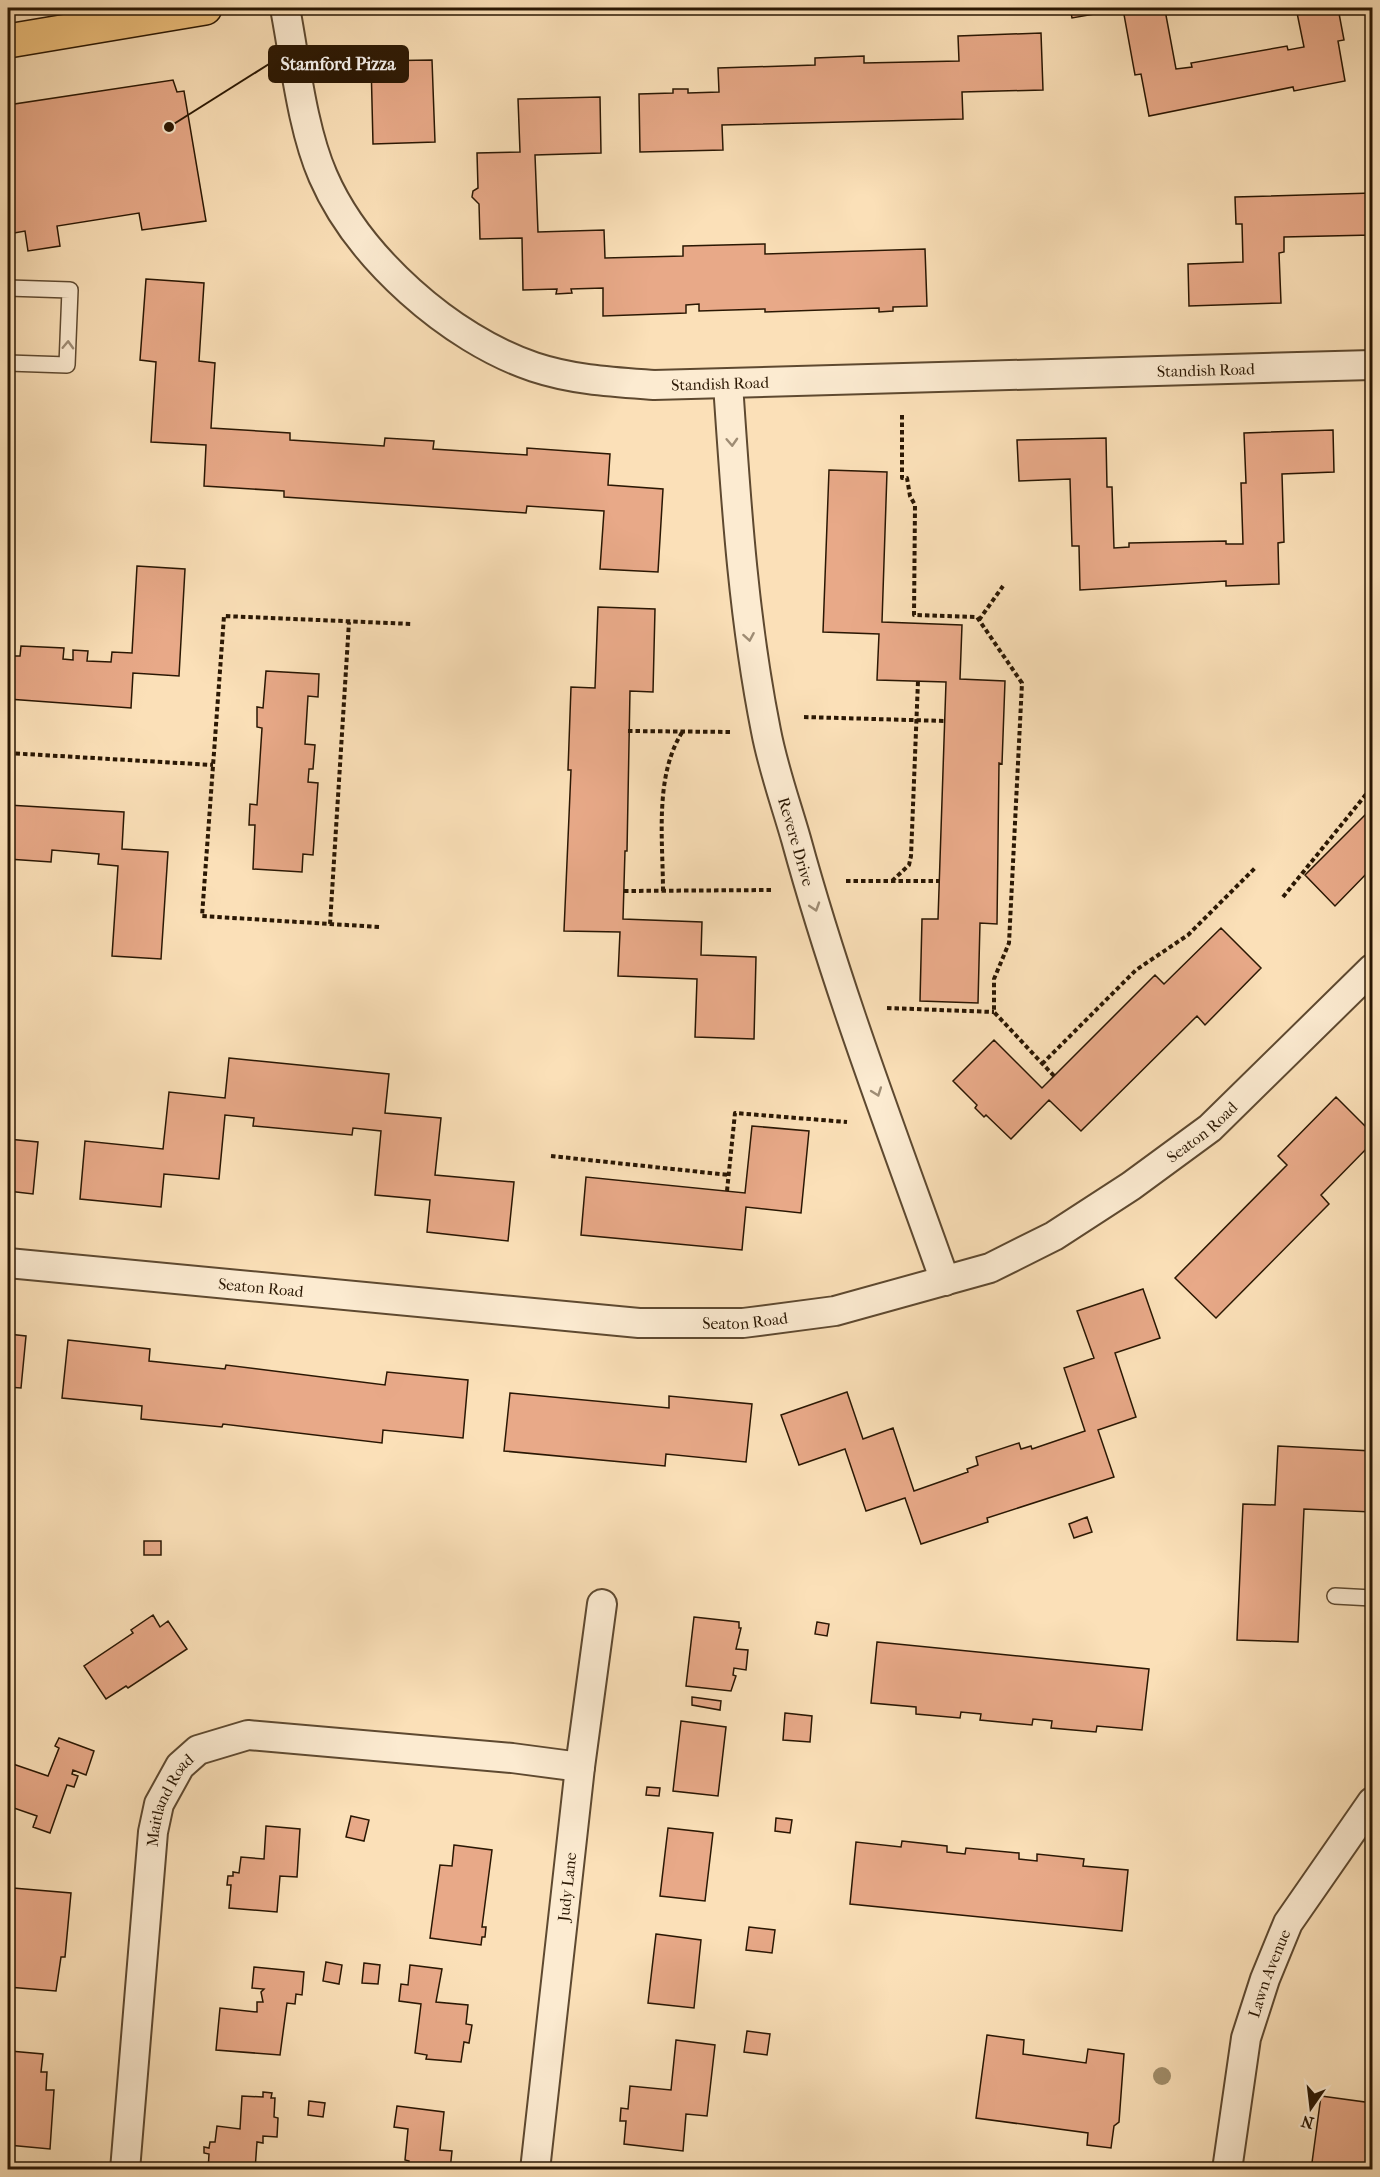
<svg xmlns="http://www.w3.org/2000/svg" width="1380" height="2177" font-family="'IM FELL French Canon',serif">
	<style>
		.building { fill: #e8a988; stroke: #2a1703; stroke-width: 1.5 }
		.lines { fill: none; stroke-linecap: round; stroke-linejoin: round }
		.lane-casing { stroke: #5e4930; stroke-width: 18 }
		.street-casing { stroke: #5e4930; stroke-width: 32 }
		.primary-casing { stroke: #2a1703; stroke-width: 36 }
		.path { stroke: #2a1703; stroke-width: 4; stroke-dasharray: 4.5 3; stroke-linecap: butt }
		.lane { stroke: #fcebd1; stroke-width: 15 }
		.street { stroke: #fcebd1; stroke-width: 28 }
		.primary { stroke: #eec07c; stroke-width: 33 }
		.tree { fill: #a18e6b }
		.oneway { stroke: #9e8c74 }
		.labels { text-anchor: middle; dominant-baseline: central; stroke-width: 4.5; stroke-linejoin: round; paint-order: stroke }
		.street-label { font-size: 16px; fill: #2a1703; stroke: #fcebd1 }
		.leader { fill: none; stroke: #2a1703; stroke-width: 2 }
		.callout-dot { fill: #2a1703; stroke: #fcebd1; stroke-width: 2 }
		.callout { fill: #2a1703; stroke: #2a1703; stroke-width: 2 }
		.callout-label { font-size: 18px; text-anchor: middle; font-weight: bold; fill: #fff }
	</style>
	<rect width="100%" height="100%" fill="#fbe0b8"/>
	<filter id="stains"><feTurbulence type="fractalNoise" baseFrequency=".00333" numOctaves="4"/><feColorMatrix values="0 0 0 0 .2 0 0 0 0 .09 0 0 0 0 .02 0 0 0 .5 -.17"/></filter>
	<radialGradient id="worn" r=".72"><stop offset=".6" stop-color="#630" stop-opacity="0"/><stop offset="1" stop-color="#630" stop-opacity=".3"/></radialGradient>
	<path class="building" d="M1070 8H1160L1161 11 1165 10 1176 69 1192 67 1191 63 1287 46 1288 50 1304 47 1296 8H1338L1344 40 1338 41 1345 81 1294 91 1293 87 1149 116 1141 74 1135 75 1123 9 1072 18Z
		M1041 33 1043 90 962 92 963 119 722 125 723 150 640 152 639 94 673 93V89H688V93L719 92 718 68 815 65V58L864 56V63L959 61 958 36Z
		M432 60 435 142 373 144 371 61Z
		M173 80 177 92 184 91 206 221 142 230 139 213 57 226 60 246 28 251 25 231 8 234V105Z
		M600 97 601 153 535 155 538 232 604 230 605 258 683 256V246L765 244V254L925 249 927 306 893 307V311L879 312V308L765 312V309L699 311V304L686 305V313L603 316V288L571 289 572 293 556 294 557 289 523 290 522 238 480 239 479 204 472 197 473 191 478 188 477 153 520 152 518 99Z
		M1372 193V235L1284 237V252L1279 253 1281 303 1189 306 1188 264 1243 262 1242 224H1236L1235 197Z
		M146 279 204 283 199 361 215 363 211 428 290 433V440L384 446 385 438 434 441 433 449 527 455V448L610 454 608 485 663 489 658 572 600 569 604 511 527 506 526 513 284 497V491L204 486 206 445 151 442 156 362 140 360Z
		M1333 430 1334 472 1282 474 1284 542 1278 543 1279 584 1226 586V581L1080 590 1079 546H1072L1070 479 1019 481 1017 440 1106 438 1107 487H1112L1114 548 1129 547V543L1226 541V544H1243L1241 483H1246L1244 433Z
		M829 470 887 472 882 622 962 625 960 679 1005 681 1002 764 999 763 997 924 980 923 978 1003 920 1001 922 919H938L946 682 877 680 879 634 823 632Z
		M137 566 185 569 179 676 133 673 131 708 8 699V656H20L21 646 64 648 63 659 73 660V650L88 651 87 661 111 662 112 652 132 653Z
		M598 607 655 609 653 692 630 691 627 851H625L623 919 702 922 701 955 756 957 754 1039 695 1037 697 979 618 976 620 932 564 931 571 770H568L571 687 595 688Z
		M266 671 319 674 318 697 308 696 305 744 315 745 313 769H309L308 782 318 783 313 855 303 854 302 872 253 869 255 825H249L250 804 257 805 262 728 257 727V707L263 708Z
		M8 805 124 812 122 849 168 852 161 959 112 956 118 866 98 864 99 854 52 850 51 862 8 859Z
		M1372 808V868L1335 906 1305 875Z
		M1221 928 1261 968 1205 1025 1197 1016 1081 1131 1049 1100 1011 1139 986 1115 984 1117 975 1108 977 1105 953 1081 994 1040 1042 1088 1155 975 1164 984Z
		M229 1058 389 1074 385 1113 441 1118 435 1175 514 1182 508 1241 427 1232 430 1200 375 1195 381 1131 353 1128 352 1135 253 1126 254 1118 225 1115 219 1179 164 1174 161 1207 80 1199 85 1141 163 1149 169 1092 225 1098Z
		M1336 1097 1372 1133V1143L1321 1195 1329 1204 1216 1318 1175 1278 1287 1165 1278 1156Z
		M752 1126 809 1131 801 1213 746 1207 742 1250 581 1235 586 1177 745 1193Z
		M8 1139 38 1142 33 1194 8 1191Z
		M1143 1289 1160 1338 1115 1353 1136 1417 1098 1430 1114 1477 987 1518 988 1522 921 1544 905 1498 866 1511 845 1449 799 1465 781 1415 847 1392 863 1439 893 1428 914 1491 968 1472 967 1469 978 1465 976 1457 1019 1443 1021 1449 1031 1446 1032 1449 1085 1431 1064 1368 1094 1358 1077 1311Z
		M8 1334 26 1336 21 1388 8 1387Z
		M68 1340 150 1349 149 1361 225 1369 226 1365 385 1385 387 1372 468 1380 463 1438 383 1430 382 1443 223 1424 222 1427 141 1419 142 1406 62 1398Z
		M510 1393 669 1408V1396L752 1404 746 1462 666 1454 665 1466 504 1451Z
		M1278 1446 1372 1451V1512L1304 1509 1298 1642 1237 1640 1243 1504 1275 1505Z
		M1087 1517 1092 1532 1074 1538 1069 1524Z
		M144 1541H161V1555H144Z
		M153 1615 160 1627 168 1621 187 1649 128 1688 126 1686 106 1699 84 1666 133 1633 131 1630Z
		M694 1617 739 1622V1628H741L736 1649 748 1650 746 1670 734 1668 733 1675 736 1676 731 1691 686 1686Z
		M817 1622 829 1624 827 1636 815 1634Z
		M877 1642 1149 1669 1142 1730 1097 1726 1096 1732 1051 1728 1052 1721 1033 1719 1032 1725 980 1720 981 1714 961 1712 960 1718 916 1714V1707L871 1703Z
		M692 1697 721 1701 720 1710 692 1705Z
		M785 1713 812 1716 810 1742 783 1740Z
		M681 1721 726 1727 718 1796 673 1791Z
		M59 1738 94 1751 86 1775 73 1770 72 1774 78 1776 74 1787 67 1785 50 1833 33 1827 37 1816 8 1806V1779L13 1764 48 1776 59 1748 55 1746Z
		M647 1787 660 1788 659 1796 646 1795Z
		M351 1816 369 1820 364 1841 346 1837Z
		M776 1818 792 1820 790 1833 775 1831Z
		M266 1826 300 1829 297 1877 280 1876 277 1912 229 1908 231 1885H227L228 1876H233V1872L239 1873 241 1857 264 1859Z
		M668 1828 713 1833 705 1901 660 1896Z
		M902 1841 947 1846V1852L965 1854 966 1848 1019 1853V1859L1037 1861V1854L1084 1859 1083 1866 1128 1870 1122 1931 850 1904 856 1842 901 1847Z
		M454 1845 492 1850 482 1927H486L485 1937H482L481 1945 430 1938 440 1865 452 1866Z
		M13 1888 71 1893 65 1957H61L56 1991 8 1987Z
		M749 1927 775 1930 772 1953 746 1950Z
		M656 1934 701 1940 694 2008 648 2003Z
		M326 1962 342 1965 339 1984 323 1981Z
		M364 1963 380 1965 378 1984 362 1983Z
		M410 1965 442 1969 436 2002 468 2005 466 2024 472 2025 469 2043 464 2042 461 2062 426 2059 427 2055 415 2053 421 2004 399 2001 401 1984 408 1985Z
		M254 1967 304 1972 302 1995 296 1994 295 2004 287 2003 280 2055 216 2050 220 2008 257 2012V2002H263L261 1992 264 1989 252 1988Z
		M747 2031 770 2034 767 2055 744 2052Z
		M987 2035 1024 2040 1023 2054 1086 2063 1088 2049 1124 2054 1119 2122 1114 2126 1111 2148 1087 2145 1088 2133 976 2118Z
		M676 2040 715 2045 707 2116 686 2114 683 2151 624 2144 626 2121H620L621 2108 628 2109 630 2086 671 2090Z
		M10 2051 43 2054 41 2072H47L46 2090H54L50 2149 8 2145V2082H13L14 2072H9Z
		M263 2092 272 2093 271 2098H275L274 2117 278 2118 277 2137 263 2136V2143L257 2142 255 2170H208L209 2154 204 2153V2147L209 2148 210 2142H215L217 2126 240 2129 242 2096 263 2097Z
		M1321 2096 1372 2103 1365 2170H1311Z
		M309 2101 325 2103 323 2117 308 2115Z
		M397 2106 444 2112 440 2150 452 2151 450 2170H408L409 2161 405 2160 408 2129 394 2127Z"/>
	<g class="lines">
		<defs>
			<path id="lane" d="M8 288 70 290 67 365 8 363
				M1335 1596 1372 1598"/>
			<g id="street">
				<path id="s1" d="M285 8C295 60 302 128 323 176 358 257 450 339 534 367 573 380 613 382 654 385L1372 365"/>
				<path id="s2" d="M728 384C736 501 743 616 766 731 773 768 786 804 796 839 837 989 893 1135 945 1281"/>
				<path id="s3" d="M8 1263 639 1323H743L835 1311 990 1268 1054 1236 1131 1186 1210 1128 1372 969"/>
				<path id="s4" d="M125 2170 153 1832 159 1804 180 1766 198 1750 248 1735 512 1758 580 1767"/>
				<path id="s5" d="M535 2170 580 1767 602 1604"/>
				<path id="s6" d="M1227 2170 1246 2038 1265 1979 1288 1923 1372 1802"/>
			</g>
			<path id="primary" d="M8 41 205 8"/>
		</defs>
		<use href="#lane" class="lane-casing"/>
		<use href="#street" class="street-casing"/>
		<use href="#primary" class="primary-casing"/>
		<path class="path" d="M902 415V478H907L910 496 915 505 914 615 977 617 1022 683 1009 943 994 979V1012L1054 1076
			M979 620 1003 586
			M804 717 945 721
			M628 731 732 732
			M8 753 213 765
			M846 881H940
			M892 881 909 865 911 856 918 681
			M624 891 772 890
			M663 891C663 840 654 775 683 731
			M1283 897 1372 787
			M330 924 349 622
			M379 927 202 916 224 616 412 624
			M887 1008 994 1012
			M1042 1064 1136 970 1188 935 1255 868
			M551 1156 729 1175
			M727 1191 735 1113 847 1122"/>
		<use href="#lane" class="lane"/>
		<use href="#street" class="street"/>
		<use href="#primary" class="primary"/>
	</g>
	<circle class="tree" cx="1162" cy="2076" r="9"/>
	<defs><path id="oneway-chevron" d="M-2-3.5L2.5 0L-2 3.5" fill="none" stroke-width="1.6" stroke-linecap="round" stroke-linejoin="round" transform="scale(1.5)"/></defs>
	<g class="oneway">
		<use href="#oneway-chevron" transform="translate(68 345) rotate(-88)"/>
		<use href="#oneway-chevron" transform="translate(732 442) rotate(87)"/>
		<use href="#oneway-chevron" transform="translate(749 637) rotate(80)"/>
		<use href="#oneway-chevron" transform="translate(815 907) rotate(72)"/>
		<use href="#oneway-chevron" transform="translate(877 1092) rotate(70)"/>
	</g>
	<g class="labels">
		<g class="street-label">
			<text stroke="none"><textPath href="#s1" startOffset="1138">Standish Road</textPath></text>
			<text stroke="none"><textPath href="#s1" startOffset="652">Standish Road</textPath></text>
			<text stroke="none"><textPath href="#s2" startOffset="464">Revere Drive</textPath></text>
			<text stroke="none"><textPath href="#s3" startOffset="1244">Seaton Road</textPath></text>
			<text stroke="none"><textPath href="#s3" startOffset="254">Seaton Road</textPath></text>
			<text stroke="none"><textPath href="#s3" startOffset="740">Seaton Road</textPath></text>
			<text stroke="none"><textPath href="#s4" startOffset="375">Maitland Road</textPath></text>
			<text stroke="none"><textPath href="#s5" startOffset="285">Judy Lane</textPath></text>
			<text stroke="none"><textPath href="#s6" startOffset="202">Lawn Avenue</textPath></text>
		</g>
	</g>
	<path class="leader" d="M169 127L269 64"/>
	<circle class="callout-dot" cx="169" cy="127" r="6"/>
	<rect class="callout" x="269" y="46" width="139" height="36" rx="6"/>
	<g class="callout-label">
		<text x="338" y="70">Stamford Pizza</text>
	</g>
	<rect width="1380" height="2177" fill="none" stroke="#fbe0b8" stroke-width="30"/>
	<rect x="9" y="9" width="1362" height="2159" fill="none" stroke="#2a1703" stroke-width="3"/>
	<rect x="15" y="15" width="1350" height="2147" fill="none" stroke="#2a1703" stroke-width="1.5"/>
	<g transform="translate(1311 2108) rotate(194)" stroke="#fcebd1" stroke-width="4.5" paint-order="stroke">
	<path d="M0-4.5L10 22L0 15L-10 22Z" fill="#2a1703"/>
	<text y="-9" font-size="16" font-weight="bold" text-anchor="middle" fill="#2a1703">N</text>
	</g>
	<rect width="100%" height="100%" filter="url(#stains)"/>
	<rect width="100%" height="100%" fill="url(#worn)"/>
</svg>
